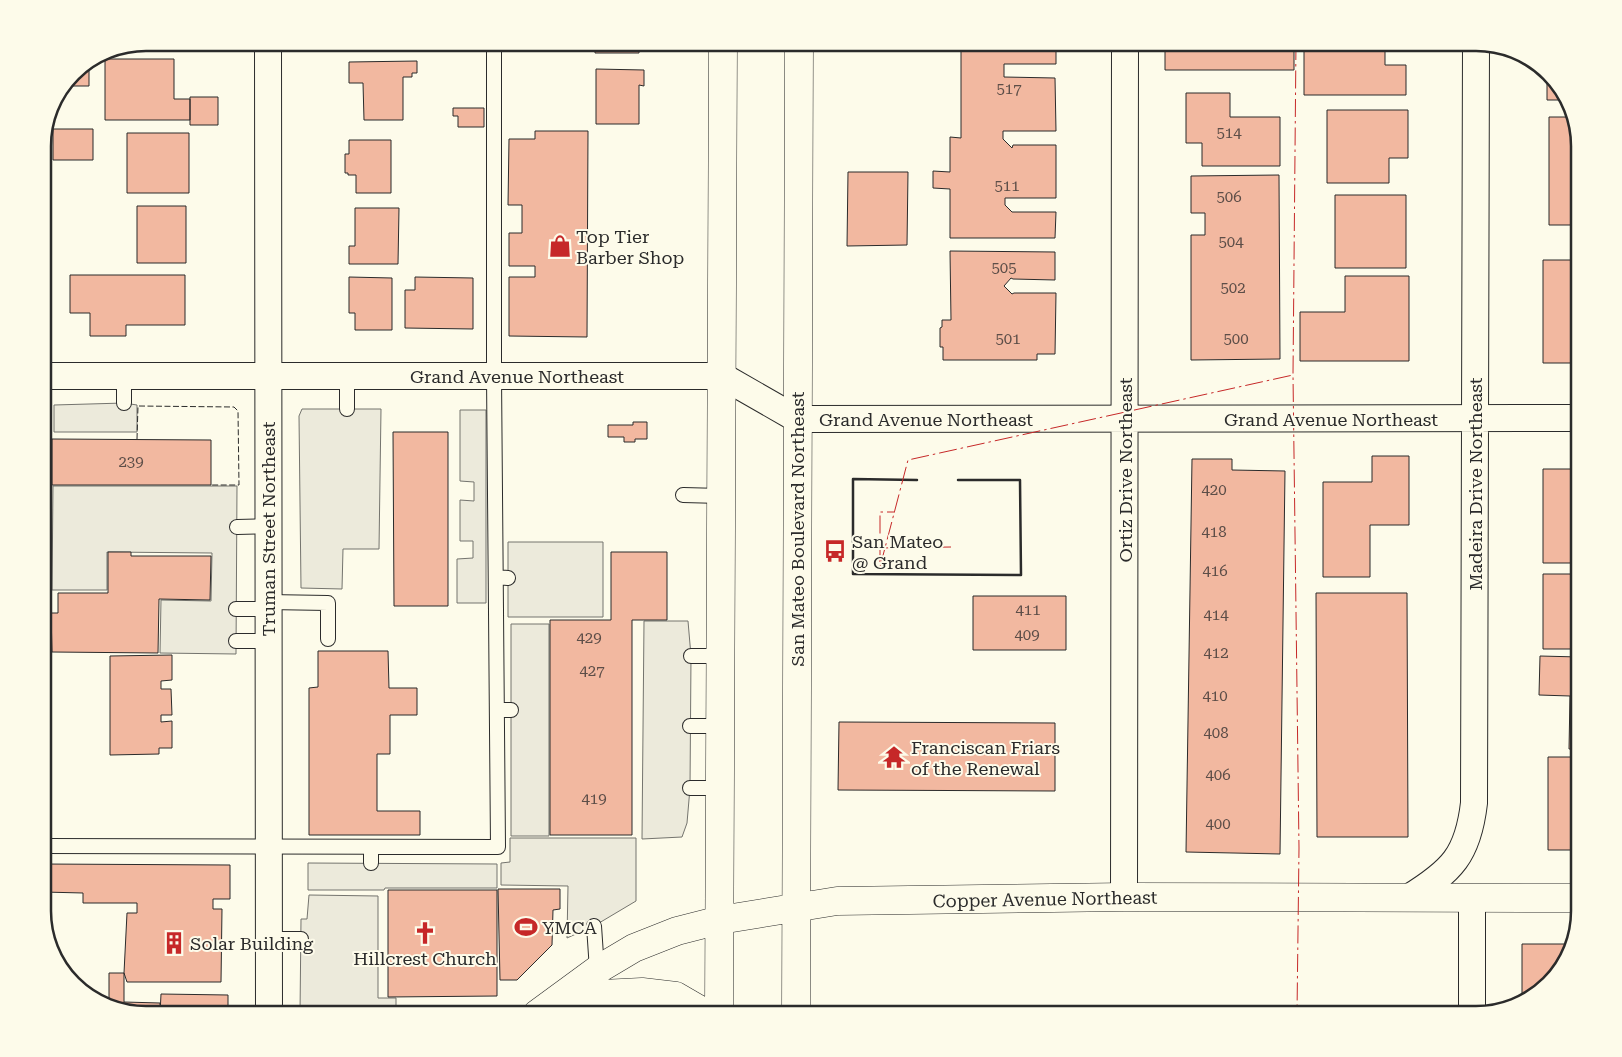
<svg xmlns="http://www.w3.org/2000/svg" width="1622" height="1057" font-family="'Roboto Serif',serif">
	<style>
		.parking { fill: #eceadb; stroke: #74746e }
		.building { fill: #f2b8a0; stroke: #2b2b2b }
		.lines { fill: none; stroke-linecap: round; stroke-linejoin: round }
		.lane-casing { stroke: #2b2b2b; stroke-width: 16 }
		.street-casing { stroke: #2b2b2b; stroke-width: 28 }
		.secondary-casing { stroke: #2b2b2b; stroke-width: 29 }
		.lane { stroke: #fdfbea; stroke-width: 14 }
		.street { stroke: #fdfbea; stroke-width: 26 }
		.secondary { stroke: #fdfbea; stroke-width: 28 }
		.fence { stroke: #2b2b2b; stroke-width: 1; stroke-dasharray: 6 2.5; stroke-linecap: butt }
		.wall { stroke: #2b2b2b; stroke-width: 2.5 }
		.power { stroke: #c62828; stroke-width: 1; stroke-dasharray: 18 4 2.5 4; stroke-linecap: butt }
		.labels { text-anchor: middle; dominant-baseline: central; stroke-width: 4; stroke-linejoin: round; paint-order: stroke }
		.number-label { font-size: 15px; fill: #5d4e48 }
		.poi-label { font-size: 18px; fill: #2b2b2b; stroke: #fdfbea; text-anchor: start }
		.street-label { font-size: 18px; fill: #2b2b2b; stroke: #fdfbea }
		.rim { fill: none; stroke: #2b2b2b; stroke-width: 2.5 }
	</style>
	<rect width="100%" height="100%" fill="#fdfbea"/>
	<path class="parking" d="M124 403 137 405V432H54V405Z
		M302 409H381L379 549H343L342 589 301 588 299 416Z
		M460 410H486V603H457V559L473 558V541H460V500L474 501V482L460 481Z
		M53 486H237L236 654 160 653 161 600 211 601 212 553 107 552V590H52Z
		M508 542H603V617H508Z
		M644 621H688L691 656 690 788 687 823 682 837 642 839Z
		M511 624H549V836H511Z
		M510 838H636V901L594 926 567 938 568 886 501 885V863L510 862Z
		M308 863 497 864V888H385L384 890H308Z
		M309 895 378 896V998H396V1014H300L301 919H307Z"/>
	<path class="building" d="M147 42H190V47H130Z
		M356 42H391V48H356Z
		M595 42H639V53H595Z
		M961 42H1056V64H1004V77L1055 78 1056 131H1003V139L1012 148 1013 145H1056V198H1005V205L1012 212H1056L1055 238H950V189L933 188V171L950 172V137L961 138Z
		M1165 42H1294V70H1165Z
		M1304 42H1385V65H1406V95H1304Z
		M105 59H174V99H190V120H105Z
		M417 61V73H412V77H403V120H364L363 83H349V62Z
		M89 62V86H64L73 73Z
		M596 69 644 70V86L639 85V124H596Z
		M1547 75 1566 95 1567 100H1547Z
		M1186 93H1230V117H1280V166H1202V143H1186Z
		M190 97H218V125H190Z
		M453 108H484V127H458V116H453Z
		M1327 110H1408V158H1389V183H1327Z
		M1549 117H1572L1579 146V225H1549Z
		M53 129H93V160H53Z
		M535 131H588L587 337 509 336V277H535V266H509V233H522V205H508L509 139H535Z
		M127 133H189V193H127Z
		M349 140H391V193H356V175H348V173H345V154H349Z
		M848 172H908L907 245 847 246Z
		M1279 175 1280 359 1191 360V235H1205V213H1191V176Z
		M1335 195H1406V268H1335Z
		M137 206H186V263H137Z
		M355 208H399L398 264H349V246H355Z
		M950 251 1055 252V280L1013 279 1011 278 1004 286 1012 294 1014 293H1056L1055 354H1037V360H943V347H940V328L942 327V320H951Z
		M1543 260H1579V363H1543Z
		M70 275H185V325H126V336H90V313H70Z
		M1345 276H1409V361H1300V312H1345Z
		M349 277 392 278V330H355V313H349Z
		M415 277 473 278V329L405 328V290H415Z
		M633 422H647V439H635V442H624V437H608V425H633Z
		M393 432H448V606H394Z
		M52 439 211 440V485H52Z
		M1372 456H1409V525H1370V577H1323V482H1372Z
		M1192 459H1232V470L1285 471 1280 854 1186 852Z
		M1543 469H1579V563H1543Z
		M108 552H131V556H211L210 600 159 599 158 653 52 652 51 613H58V593H108Z
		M611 552H667V620H632V835H550V620H611Z
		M1543 574H1579V649H1543Z
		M1316 593H1407L1408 837H1317Z
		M973 596H1066V650H973Z
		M318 651H388L389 688H417V715H390V754H377V811H420V835H309V688L318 687Z
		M172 655V680L161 681V689H171L172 715H161V722L172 721V748H159V754L110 755V656Z
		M1540 656 1579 657V749H1569L1570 696 1539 695Z
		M839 722 1055 723V791L838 790Z
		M1548 757H1579V850H1548Z
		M43 864 230 865V899H213V909H222L221 982H127L124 973 127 913H137V903H83V893L43 892Z
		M498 889H560V909L553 910 552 945 517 980H500Z
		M388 890H497V996L388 997Z
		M1522 944H1569L1562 968 1527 1001 1522 1002Z
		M109 973H124V1002L160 1003V1014H147L105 1002H109Z
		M161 994 228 995V1014H160Z"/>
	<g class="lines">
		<defs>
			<path id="lane" d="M124 376V403
				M347 376V409
				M683 495 721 496
				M237 527 268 526
				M496 577 508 578
				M268 602 328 603V639
				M236 609H268
				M236 641H268
				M691 656H720
				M497 710H511
				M690 726H720
				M690 788H720
				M43 813V138
				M43 846 498 847 494 376V42
				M371 863V847
				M594 926 597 970
				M269 939H301"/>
			<path id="street" d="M268 42 269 1014
				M43 376H722L797 419 1579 418
				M1124 897 1125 42
				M1408 898C1452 871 1468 855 1474 803L1476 43
				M1472 898V1014"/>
			<path id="secondary" d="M562 996 642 992 676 996 707 1014
				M537 1014 597 970 634 948 677 931 720 920 837 901 1124 897 1579 898
				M719 1014 723 42
				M796 1014 799 42"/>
		</defs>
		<use href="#lane" class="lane-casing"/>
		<use href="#street" class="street-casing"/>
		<use href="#secondary" class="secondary-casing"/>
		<use href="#lane" class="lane"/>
		<use href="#street" class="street"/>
		<use href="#secondary" class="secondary"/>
		<path class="fence" d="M137 439 138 406 234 407 238 411 239 485H211"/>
		<path class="wall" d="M917 480 853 479V574L1021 575 1020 480H958"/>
		<path class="power" d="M1296 42 1293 375 1299 848 1297 1014
			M880 548 951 547
			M880 562V512H895
			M880 567 908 460 1293 375"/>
	</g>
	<defs>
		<symbol id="shop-bare" viewBox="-9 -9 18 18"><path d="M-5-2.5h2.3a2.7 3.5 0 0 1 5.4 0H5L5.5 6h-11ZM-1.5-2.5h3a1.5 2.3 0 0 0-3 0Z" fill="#c62828" stroke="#fdfbea" stroke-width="2.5" paint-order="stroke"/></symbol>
		<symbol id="bus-bare" viewBox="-9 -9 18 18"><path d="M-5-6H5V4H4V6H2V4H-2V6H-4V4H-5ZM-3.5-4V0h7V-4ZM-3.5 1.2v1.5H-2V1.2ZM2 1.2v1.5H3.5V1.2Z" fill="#c62828" stroke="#fdfbea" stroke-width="2.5" paint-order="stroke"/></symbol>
		<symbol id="temple-bare" viewBox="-9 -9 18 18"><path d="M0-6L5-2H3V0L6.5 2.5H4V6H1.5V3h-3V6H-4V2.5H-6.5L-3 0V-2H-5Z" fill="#c62828" stroke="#fdfbea" stroke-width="2.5" paint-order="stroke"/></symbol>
		<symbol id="stadium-bare" viewBox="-9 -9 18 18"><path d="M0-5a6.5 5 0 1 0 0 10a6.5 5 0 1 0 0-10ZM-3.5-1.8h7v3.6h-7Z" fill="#c62828" stroke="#fdfbea" stroke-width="2.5" paint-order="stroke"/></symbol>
		<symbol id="church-bare" viewBox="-9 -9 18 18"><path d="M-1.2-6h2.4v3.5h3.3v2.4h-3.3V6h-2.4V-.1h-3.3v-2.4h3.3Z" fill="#c62828" stroke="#fdfbea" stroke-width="2.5" paint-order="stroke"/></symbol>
		<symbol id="building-bare" viewBox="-9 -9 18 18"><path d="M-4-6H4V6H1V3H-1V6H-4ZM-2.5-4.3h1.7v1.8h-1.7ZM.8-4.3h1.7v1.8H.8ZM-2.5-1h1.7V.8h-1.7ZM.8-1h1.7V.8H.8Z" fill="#c62828" stroke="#fdfbea" stroke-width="2.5" paint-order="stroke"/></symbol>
	</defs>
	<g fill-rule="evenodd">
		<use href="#shop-bare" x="544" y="230" width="32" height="32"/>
		<use href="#bus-bare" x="819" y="535" width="32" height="32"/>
		<use href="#temple-bare" x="878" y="741" width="32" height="32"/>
		<use href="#stadium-bare" x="510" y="911" width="32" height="32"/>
		<use href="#church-bare" x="409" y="917" width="32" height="32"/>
		<use href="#building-bare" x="158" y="927" width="32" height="32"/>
	</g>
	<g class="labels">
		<g class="number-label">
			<text x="1009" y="89">517</text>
			<text x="1229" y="133">514</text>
			<text x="1007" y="186">511</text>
			<text x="1229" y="197">506</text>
			<text x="1231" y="242">504</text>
			<text x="1004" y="268">505</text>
			<text x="1233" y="288">502</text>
			<text x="1008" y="339">501</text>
			<text x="1236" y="339">500</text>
			<text x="131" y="462">239</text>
			<text x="1214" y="490">420</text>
			<text x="1214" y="532">418</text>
			<text x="1215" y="571">416</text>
			<text x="1028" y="610">411</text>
			<text x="1216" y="615">414</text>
			<text x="1027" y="635">409</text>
			<text x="589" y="638">429</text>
			<text x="1216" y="653">412</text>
			<text x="592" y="671">427</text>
			<text x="1215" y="696">410</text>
			<text x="1216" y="733">408</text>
			<text x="1218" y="775">406</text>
			<text x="594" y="799">419</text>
			<text x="1218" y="824">400</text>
		</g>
		<g class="poi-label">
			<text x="576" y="236">Top Tier<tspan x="576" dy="21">Barber Shop</tspan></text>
			<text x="852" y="541">San Mateo<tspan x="852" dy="21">@ Grand</tspan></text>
			<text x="911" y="747">Franciscan Friars<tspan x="911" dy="21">of the Renewal</tspan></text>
			<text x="542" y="927">YMCA</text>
			<text x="190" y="943">Solar Building</text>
			<text x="425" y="958" text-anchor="middle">Hillcrest Church</text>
		</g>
		<g class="street-label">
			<text x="517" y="376">Grand Avenue Northeast</text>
			<text x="926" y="419">Grand Avenue Northeast</text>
			<text x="1331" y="419">Grand Avenue Northeast</text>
			<text transform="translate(1125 470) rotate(-90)">Ortiz Drive Northeast</text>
			<text transform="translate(1475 484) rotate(-90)">Madeira Drive Northeast</text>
			<text transform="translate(268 529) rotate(-90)">Truman Street Northeast</text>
			<text transform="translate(797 529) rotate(-90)">San Mateo Boulevard Northeast</text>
			<text transform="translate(1045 899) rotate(-1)">Copper Avenue Northeast</text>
		</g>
	</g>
	<path d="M0 0H1622V1057H0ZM146 51H1476A95 95 0 0 1 1571 146V911A95 95 0 0 1 1476 1006H146A95 95 0 0 1 51 911V146A95 95 0 0 1 146 51Z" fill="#fdfbea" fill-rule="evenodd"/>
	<path class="rim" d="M146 51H1476A95 95 0 0 1 1571 146V911A95 95 0 0 1 1476 1006H146A95 95 0 0 1 51 911V146A95 95 0 0 1 146 51Z"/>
</svg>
